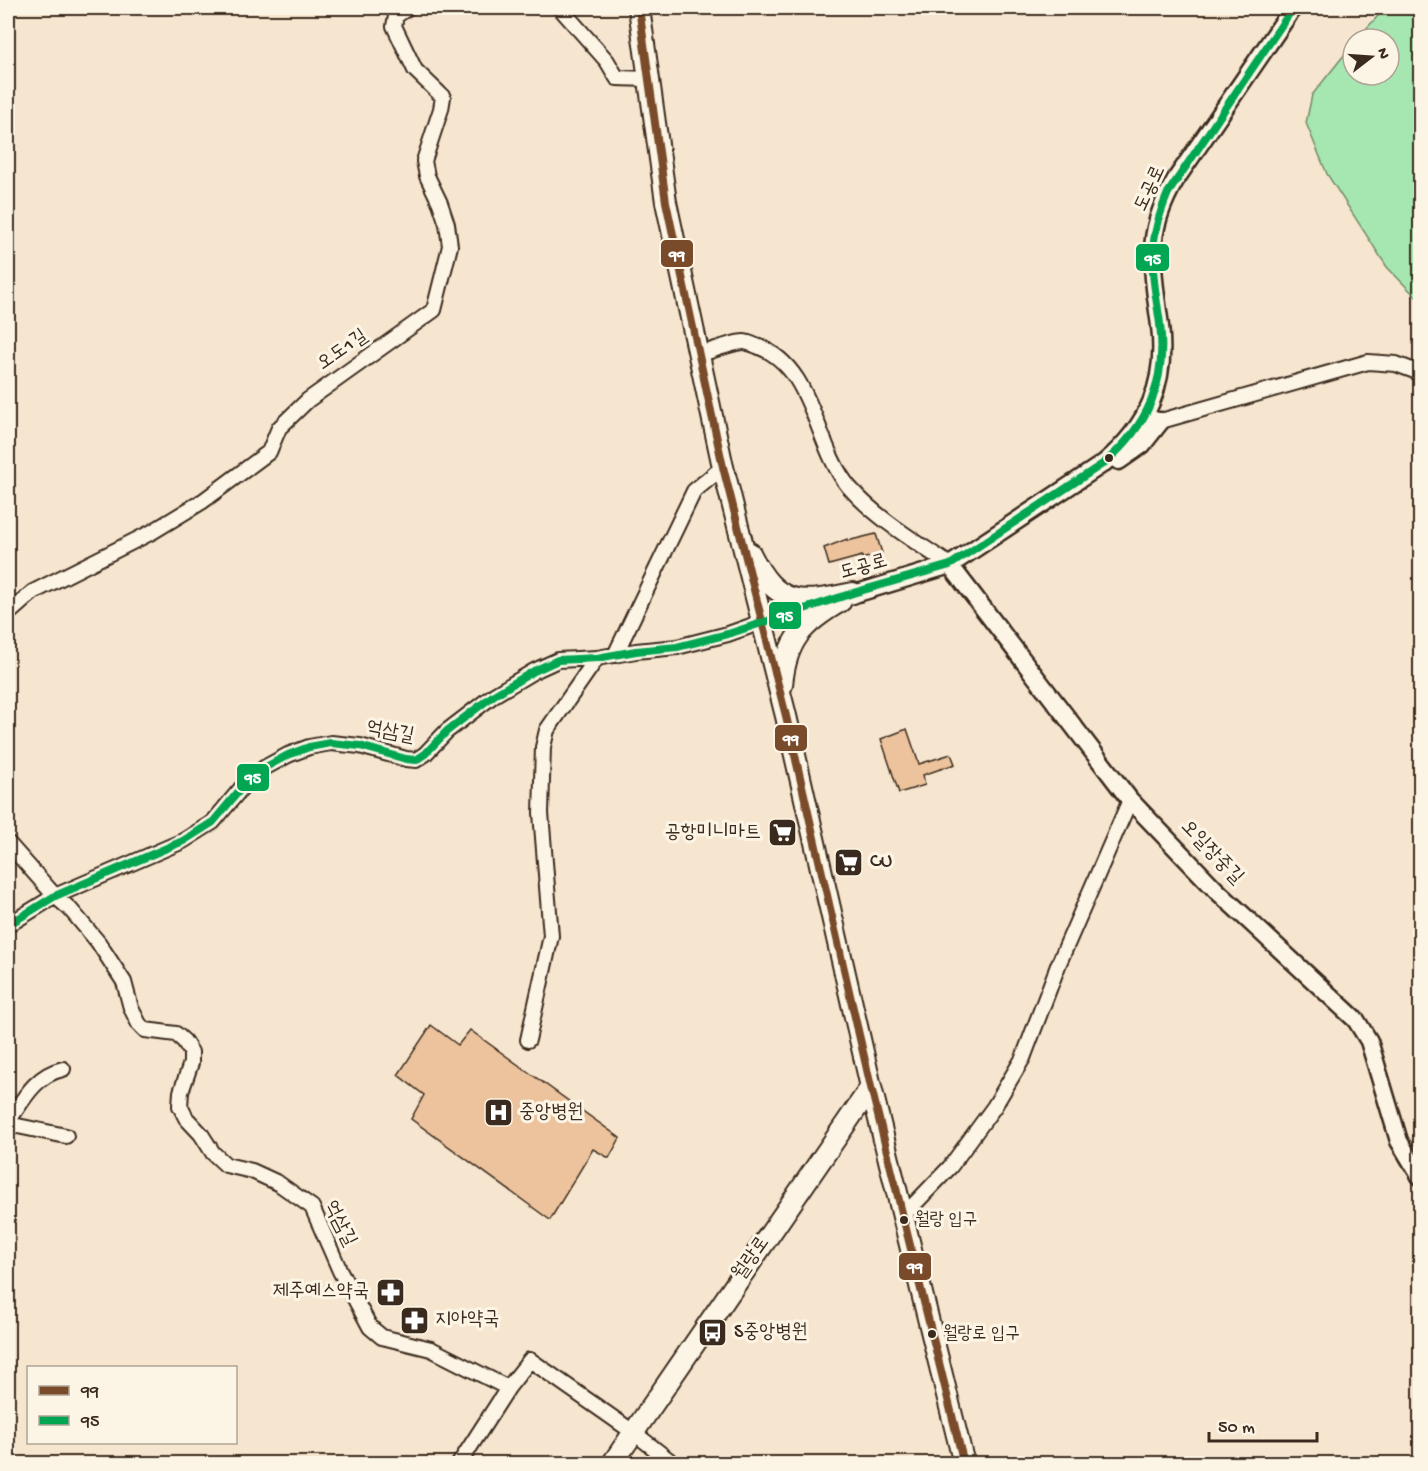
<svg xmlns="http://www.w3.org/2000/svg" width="1428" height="1471" font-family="'Gochi Hand','Poor Story',sans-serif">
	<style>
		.green { fill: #a6e7b1; stroke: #708868; stroke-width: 1.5 }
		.building { fill: #ecc39c; stroke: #3b2a1e; stroke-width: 1.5 }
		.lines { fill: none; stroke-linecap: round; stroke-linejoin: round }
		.minor-casing { stroke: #3b2a1e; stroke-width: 18 }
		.tertiary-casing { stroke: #3b2a1e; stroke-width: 21 }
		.secondary-casing { stroke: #3b2a1e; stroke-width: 24 }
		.minor { stroke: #fcf5e5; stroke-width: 14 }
		.tertiary { stroke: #fcf5e5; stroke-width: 16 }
		.secondary { stroke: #fcf5e5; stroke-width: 20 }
		.bus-1-casing { stroke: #fcf5e5; stroke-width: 12 }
		.bus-2-casing { stroke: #fcf5e5; stroke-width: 12 }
		.bus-1 { stroke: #7a4b2a; stroke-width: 8 }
		.bus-2 { stroke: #00a651; stroke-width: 8 }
		.bus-dot { fill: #3b2a1e; stroke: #fcf5e5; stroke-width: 2 }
		.labels { text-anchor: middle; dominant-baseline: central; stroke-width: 6; stroke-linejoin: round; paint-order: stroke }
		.bus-label { font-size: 18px; fill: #3b2a1e; stroke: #fcf5e5; text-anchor: start }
		.street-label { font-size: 20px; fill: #3b2a1e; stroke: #fcf5e5 }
		.poi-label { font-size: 20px; fill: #3b2a1e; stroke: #fcf5e5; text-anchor: start }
		.line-badge { stroke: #fcf5e5; stroke-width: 2 }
		.badge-label { font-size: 16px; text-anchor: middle; font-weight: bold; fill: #fff }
	</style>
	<rect width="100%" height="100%" fill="#f7e6cf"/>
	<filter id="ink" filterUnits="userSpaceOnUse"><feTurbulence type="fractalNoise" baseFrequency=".0167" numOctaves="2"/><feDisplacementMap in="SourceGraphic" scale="12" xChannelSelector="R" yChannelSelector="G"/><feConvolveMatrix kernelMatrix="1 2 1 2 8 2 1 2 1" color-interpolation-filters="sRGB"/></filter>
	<g filter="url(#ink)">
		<path class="green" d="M1385 8H1420V301L1387 267 1327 174 1306 123 1312 95 1353 44V75H1389V39H1357Z"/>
		<path class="building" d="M876 534 882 553 862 559V556L829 565 824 548 847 539V541Z
			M907 729 919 764 951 754 955 764 923 775 925 785 899 793 881 739Z
			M431 1025 458 1045 470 1030 620 1138 609 1158 593 1149 550 1220 411 1119 424 1095 398 1075Z"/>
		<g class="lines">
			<defs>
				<path id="minor" d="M560 8 607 61 617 78 649 79
					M700 354C712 351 733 342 744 342 748 342 753 345 757 346 815 367 814 445 849 487 877 519 915 541 950 565
					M1151 418 1161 421 1368 362 1396 364 1420 373
					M8 614 33 592 152 532 203 501 269 452 279 428 308 400 434 310 450 246 447 224 440 203 427 176 424 161 441 109 443 97 415 70 394 26 396 16 407 8
					M615 655 694 491 723 467
					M8 843 55 896 70 909 98 942 124 982 131 1008 139 1024 145 1030 176 1034 184 1041 191 1052V1063L181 1092 180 1106 186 1118 201 1134 213 1153 226 1165 252 1171 278 1183 312 1207 340 1271 370 1327 382 1337 431 1349 508 1388
					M8 925 55 896 183 841 213 822 244 785 264 768 288 755 309 747 331 743 360 746 406 759 416 760 425 754 447 731 494 695 534 671 558 660 597 658 636 651 677 647 728 634 762 622
					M528 1040 551 936 541 813 543 747 547 730 597 658
					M8 1122C23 1100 35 1075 63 1069
					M8 1124 66 1136
					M902 1217 950 1167 994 1107 1023 1058 1059 963 1130 800
					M459 1464 508 1388 530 1360 633 1432 674 1464"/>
				<path id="tertiary" d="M1119 461 1142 445 1161 421
					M950 565 1130 800 1216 890 1356 1020 1369 1041 1399 1141 1420 1176
					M762 622 950 565 1104 463C1148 426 1167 383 1160 326 1157 302 1152 277 1153 253 1153 227 1163 201 1176 179L1293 8"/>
				<path id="secondary" d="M639 8 666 202 723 467 786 716 871 1087 964 1464
					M750 553C777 608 800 604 853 593
					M782 685C786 640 803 623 841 601
					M8 1463V1464
					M612 1464 871 1087"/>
			</defs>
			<use href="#minor" class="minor-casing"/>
			<use href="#tertiary" class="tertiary-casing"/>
			<use href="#secondary" class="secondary-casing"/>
			<use href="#minor" class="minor"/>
			<use href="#tertiary" class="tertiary"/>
			<use href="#secondary" class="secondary"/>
			<defs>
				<path id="bus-1" d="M639 8 666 202 723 467 786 716 871 1087 964 1464"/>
				<path id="bus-2" d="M8 925 55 896 183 841 213 822 244 785 264 768 288 755 309 747 331 743 360 746 406 759 416 760 425 754 447 731 494 695 534 671 558 660 597 658 636 651 677 647 728 634 853 593 950 565 1104 463C1148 426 1167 382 1160 324 1157 300 1151 275 1153 251 1154 231 1160 212 1168 193L1293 8"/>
			</defs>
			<use href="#bus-1" class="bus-1-casing"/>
			<use href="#bus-2" class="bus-2-casing"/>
			<use href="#bus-1" class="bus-1"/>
			<use href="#bus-2" class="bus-2"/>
		</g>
	</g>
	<defs>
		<symbol id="supermarket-square" viewBox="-11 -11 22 22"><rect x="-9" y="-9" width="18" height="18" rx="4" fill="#3b2a1e" stroke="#fcf5e5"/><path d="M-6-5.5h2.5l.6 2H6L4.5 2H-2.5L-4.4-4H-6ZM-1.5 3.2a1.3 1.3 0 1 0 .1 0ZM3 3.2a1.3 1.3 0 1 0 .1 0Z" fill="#fff"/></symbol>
		<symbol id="hospital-square" viewBox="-11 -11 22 22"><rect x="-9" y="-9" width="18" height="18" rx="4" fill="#3b2a1e" stroke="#fcf5e5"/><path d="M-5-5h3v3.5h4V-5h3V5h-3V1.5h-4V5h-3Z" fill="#fff"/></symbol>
		<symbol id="pharmacy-square" viewBox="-11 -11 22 22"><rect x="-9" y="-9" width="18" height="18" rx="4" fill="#3b2a1e" stroke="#fcf5e5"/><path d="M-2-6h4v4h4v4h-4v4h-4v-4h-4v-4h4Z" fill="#fff"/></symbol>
		<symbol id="bus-square" viewBox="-11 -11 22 22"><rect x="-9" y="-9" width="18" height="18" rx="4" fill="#3b2a1e" stroke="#fcf5e5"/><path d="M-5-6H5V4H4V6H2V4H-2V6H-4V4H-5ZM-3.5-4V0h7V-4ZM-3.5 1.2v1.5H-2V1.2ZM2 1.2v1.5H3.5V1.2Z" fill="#fff"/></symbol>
	</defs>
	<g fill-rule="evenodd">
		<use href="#supermarket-square" x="766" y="816" width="33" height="33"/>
		<use href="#supermarket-square" x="832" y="846" width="33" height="33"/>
		<use href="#hospital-square" x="482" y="1096" width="33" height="33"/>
		<use href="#pharmacy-square" x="374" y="1276" width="33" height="33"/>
		<use href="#pharmacy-square" x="398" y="1304" width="33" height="33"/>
		<use href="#bus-square" x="696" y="1316" width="33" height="33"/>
	</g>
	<g class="bus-dot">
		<circle cx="1109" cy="458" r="5"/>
		<circle cx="904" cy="1220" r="5"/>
		<circle cx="932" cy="1334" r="5"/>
	</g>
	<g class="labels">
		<g class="bus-label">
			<text x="915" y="1220">월랑 입구</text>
			<text x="943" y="1334">월랑로 입구</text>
		</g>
		<g class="street-label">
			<text transform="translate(1151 189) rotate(-65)">도공로</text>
			<text transform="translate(343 351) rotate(-35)">오도1길</text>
			<text transform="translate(864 568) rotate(-16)">도공로</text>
			<text transform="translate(390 733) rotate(11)">억삼길</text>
			<text transform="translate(1211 853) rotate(46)">오일장중길</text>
			<text transform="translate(339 1224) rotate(63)">억삼길</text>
			<text transform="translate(752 1259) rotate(-55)">월랑로</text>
		</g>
		<g class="poi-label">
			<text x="761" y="833" text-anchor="end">공항미니마트</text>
			<text x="870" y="862">CU</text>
			<text x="519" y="1113">중앙병원</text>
			<text x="369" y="1292" text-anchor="end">제주예스약국</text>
			<text x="435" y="1320">지아약국</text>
			<text x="734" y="1333">S중앙병원</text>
		</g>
	</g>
	<g class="line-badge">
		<rect x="660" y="239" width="34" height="29" rx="6" fill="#7a4b2a"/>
		<rect x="1135" y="243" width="35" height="29" rx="6" fill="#00a651"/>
		<rect x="768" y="601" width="34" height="29" rx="6" fill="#00a651"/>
		<rect x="774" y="724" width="34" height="28" rx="6" fill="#7a4b2a"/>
		<rect x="236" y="763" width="34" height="29" rx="6" fill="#00a651"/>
		<rect x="898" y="1252" width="34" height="29" rx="6" fill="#7a4b2a"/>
	</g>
	<g class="badge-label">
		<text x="677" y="260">99</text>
		<text x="1153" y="264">95</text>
		<text x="785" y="621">95</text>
		<text x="791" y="744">99</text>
		<text x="253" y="783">95</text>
		<text x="915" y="1272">99</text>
	</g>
	<rect width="1428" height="1471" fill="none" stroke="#fcf5e5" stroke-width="30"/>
	<rect x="15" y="15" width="1398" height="1441" fill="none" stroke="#3b2a1e" stroke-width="2" filter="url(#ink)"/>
	<rect x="27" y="1366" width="210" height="78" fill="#fcf5e5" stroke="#afa495" stroke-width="1.5"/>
	<rect x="39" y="1386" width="30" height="9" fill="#7a4b2a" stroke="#afa495" stroke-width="1.5"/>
	<text x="81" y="1396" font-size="18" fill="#3b2a1e">99</text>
	<rect x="39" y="1416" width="30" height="9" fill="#00a651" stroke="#afa495" stroke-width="1.5"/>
	<text x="81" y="1426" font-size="18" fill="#3b2a1e">95</text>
	<g transform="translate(1371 57) rotate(73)"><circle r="28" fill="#fcf5e5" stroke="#afa495" stroke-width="1.5"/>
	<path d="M0-4.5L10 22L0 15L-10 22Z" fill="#3b2a1e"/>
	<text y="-9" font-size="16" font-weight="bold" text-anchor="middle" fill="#3b2a1e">N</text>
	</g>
	<path d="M1209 1432v9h108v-9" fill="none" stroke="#3b2a1e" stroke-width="3"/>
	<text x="1218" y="1432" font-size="18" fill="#3b2a1e" stroke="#fcf5e5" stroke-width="4.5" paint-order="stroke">50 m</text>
</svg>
